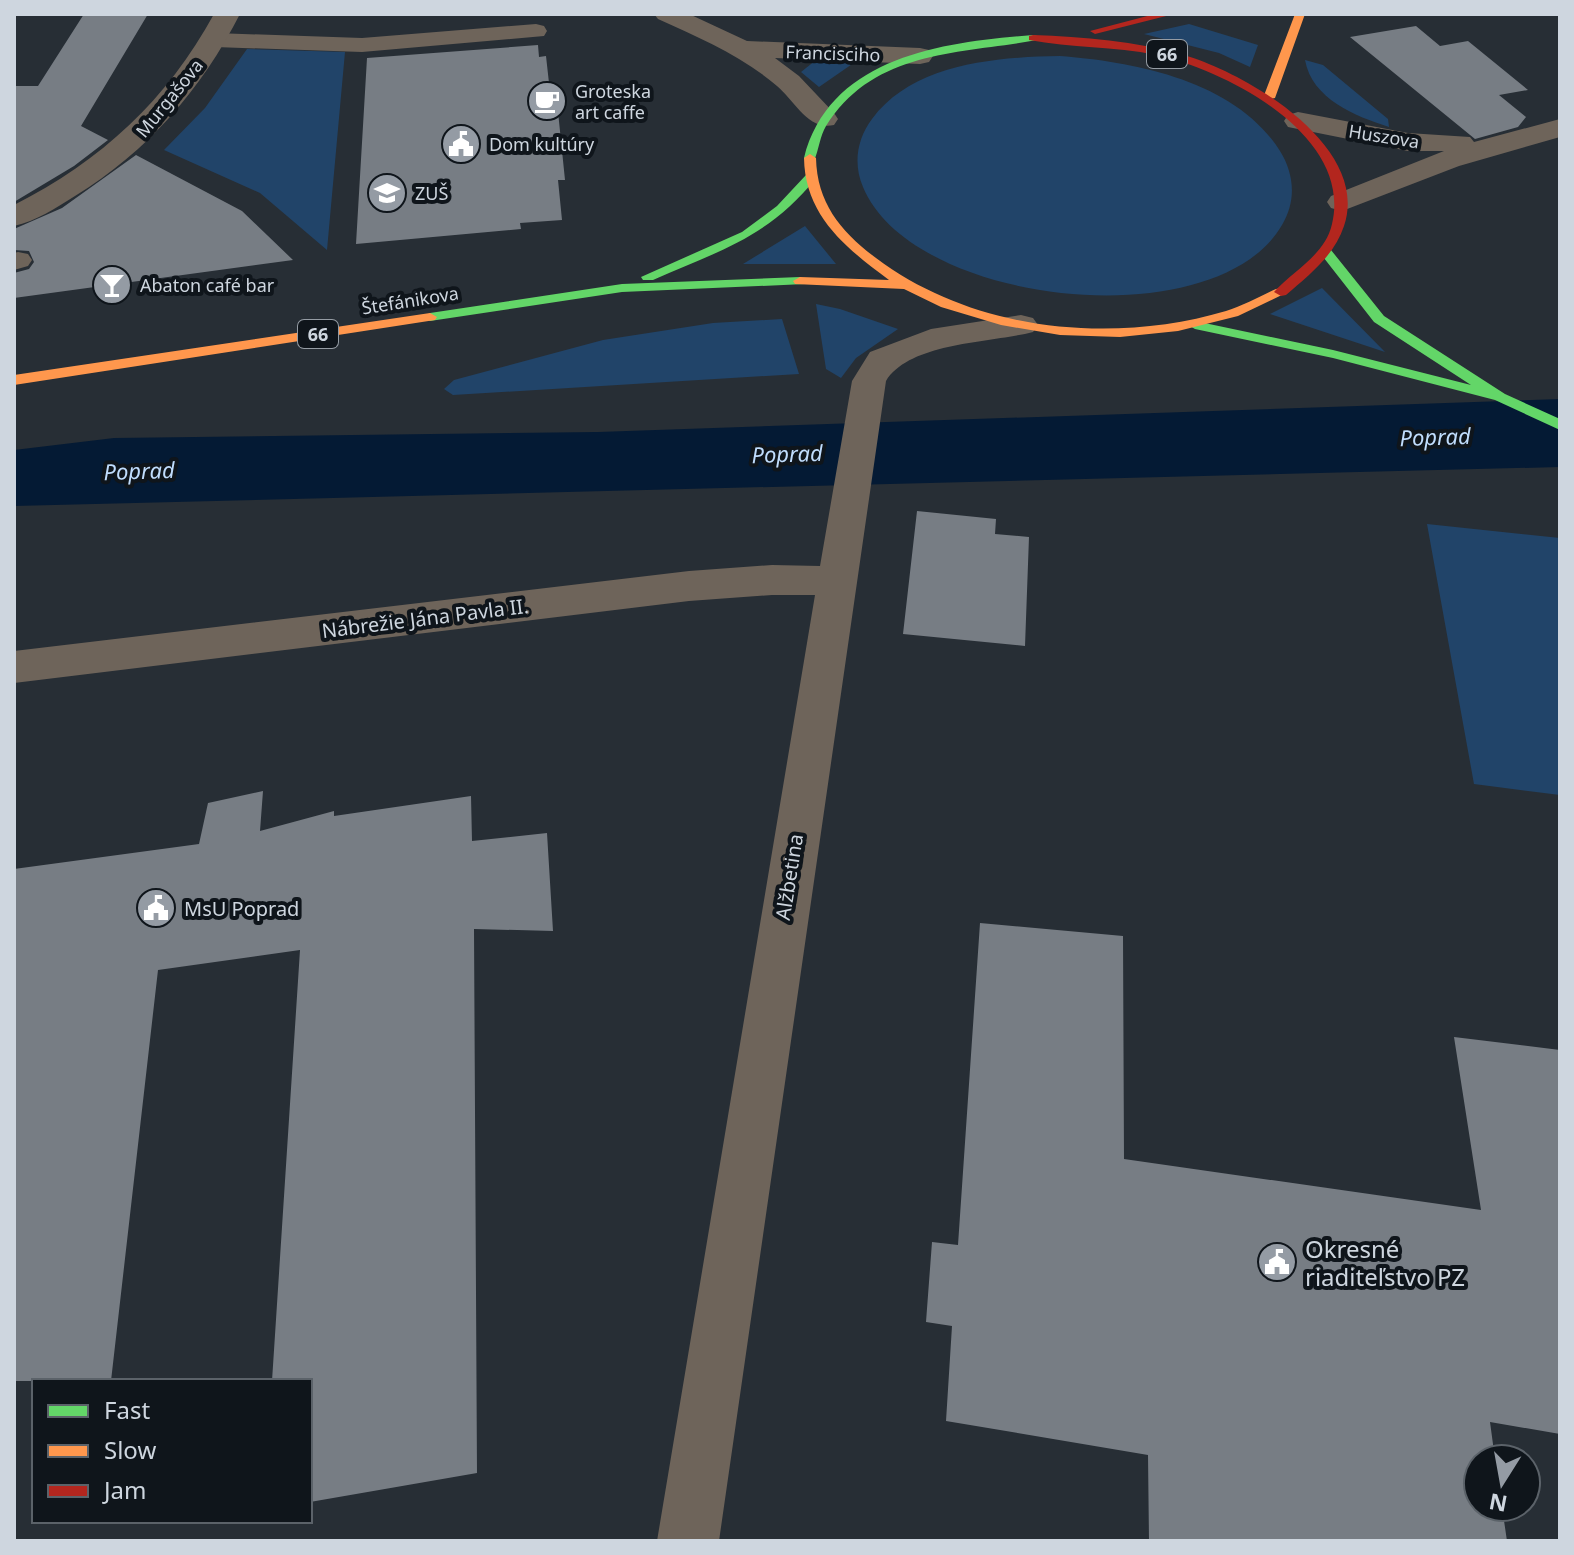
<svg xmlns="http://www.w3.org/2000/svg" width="1574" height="1555" font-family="'Noto Sans',sans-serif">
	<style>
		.green { fill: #214469 }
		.water { fill: #041a34 }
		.building { fill: #777d84 }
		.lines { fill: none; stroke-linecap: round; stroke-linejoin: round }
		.lane { fill: #6e645a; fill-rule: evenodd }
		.street { fill: #6e645a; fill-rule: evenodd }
		.fast { fill: #63d668; fill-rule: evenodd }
		.slow { fill: #ff974d; fill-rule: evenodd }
		.jam { fill: #b3261e; fill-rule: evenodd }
		.labels { text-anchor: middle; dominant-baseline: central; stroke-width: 8; stroke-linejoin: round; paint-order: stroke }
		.far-street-label { font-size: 18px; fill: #ced6df; stroke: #0f151b }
		.shield { fill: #0f151b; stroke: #959ca4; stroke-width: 2 }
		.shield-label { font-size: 18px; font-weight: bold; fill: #ced6df }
		.far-poi-label { font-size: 18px; fill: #ced6df; stroke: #0f151b; text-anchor: start }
		.street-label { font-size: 20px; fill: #ced6df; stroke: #0f151b }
		.poi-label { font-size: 20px; fill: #ced6df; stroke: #0f151b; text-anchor: start }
		.water-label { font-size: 22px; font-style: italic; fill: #c0ddfd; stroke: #0f151b }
		.near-poi-label { font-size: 24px; fill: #ced6df; stroke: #0f151b; text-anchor: start }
	</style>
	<rect width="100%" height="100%" fill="#272e35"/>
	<path class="green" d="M1189 24 1258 45 1250 67 1219 53 1144 34Z
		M247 49 345 52 327 250 260 193 164 150 205 108Z
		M1060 56C1136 62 1236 81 1280 151 1295 175 1296 202 1282 225 1216 339 912 306 863 187 853 164 857 139 872 119 913 63 998 57 1060 56Z
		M816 60H858L819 87 801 72Z
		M1305 60 1323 65 1388 119 1389 127C1355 116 1312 99 1305 60Z
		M805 226 836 264H743Z
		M1322 288 1385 352 1270 314Z
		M816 304 840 309 898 329 856 358 841 378 826 369Z
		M782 319 799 374 453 395 444 389 454 380 603 340 713 323Z
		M1427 524 1560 538V795L1474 784Z"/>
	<path class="water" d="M1560 399V467L14 506V450L114 438 598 432Z"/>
	<path class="building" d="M84 14H148L81 126 108 140 74 166 14 202V86H38Z
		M1416 26 1440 46 1468 41 1528 90 1499 95 1526 117 1518 127 1475 139 1350 37Z
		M538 45 539 57 546 56 550 92H556L565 180H558L562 220 520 223 521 229 356 244 367 58Z
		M136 155 242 211 293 260 14 298V273L29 269 34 262 29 251 14 250V229L62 208Z
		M917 511 996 519 995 534 1029 537 1025 646 903 634Z
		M263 791 260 831 334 811V816L471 796 472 841 547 833 553 931 474 929 477 1473 310 1502V1381H272L300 950 158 970 111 1381H14V869L199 844 208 803Z
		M980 923 1123 936 1124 1159 1481 1210 1454 1037 1560 1050V1434L1490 1422 1495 1459H1478V1507H1502L1507 1541H1149L1148 1455 946 1421 952 1326 926 1322 932 1242 958 1245Z"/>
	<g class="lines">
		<path class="lane" d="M536 24 544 26 547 31 544 36 362 52 215 47 207 45 204 40 207 35 215 33 362 38Z
			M18 252 28 254 32 260 28 266 14 270V253Z"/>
		<path class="street" d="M214 14H240C201 90 148 151 75 196 56 208 36 221 14 226V205C101 161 167 100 214 14Z
			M654 14H689L747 41 920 48 929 50 933 56 929 62 920 64 775 58 799 76 834 113 838 119 834 125C808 131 795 101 777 86 742 56 700 38 658 19Z
			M1298 112 1408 133 1470 137 1474 142 1560 119V137L1459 166 1342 211 1331 208 1327 202 1331 196 1444 151H1408L1288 127 1284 121 1288 115Z
			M1021 315 1033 318 1038 325 1033 332C991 343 910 342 886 381L719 1541H657L815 595H772L689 601 14 683V651L689 571 772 565 820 566 852 381 870 352 931 329Z"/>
		<path class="fast" d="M1033 35 1037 36V40C961 54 874 49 826 126 820 136 819 149 814 161L804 158C830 56 944 42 1033 35Z
			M806 175 816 178C769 237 719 251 653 280H643L641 277 742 232 777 206Z
			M1326 249 1331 250 1384 316 1505 394 1560 419V430L1495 400 1333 358 1195 329 1188 325 1195 321 1333 350 1471 385 1374 322 1320 253Z
			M800 277 807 281 805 284 622 292 430 321 423 317 430 313 622 284Z"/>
		<path class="slow" d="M1295 14H1305L1275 98 1265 100 1263 98Z
			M810 154 816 158C817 203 841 232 876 258 973 331 1111 345 1226 311 1243 306 1260 296 1276 289L1281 288 1288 292 1238 316 1178 331 1120 337 1060 335 1001 325 941 307 904 289 795 284 793 281 800 277 889 280C846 248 805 216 804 158Z
			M430 313 437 317 435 320 14 385V375Z"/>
		<path class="jam" d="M1155 14H1174L1095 34 1090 31Z
			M1033 35C1084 37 1135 41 1184 55 1246 73 1371 146 1344 226 1334 256 1309 275 1286 295L1281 296 1274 292C1294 270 1325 255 1332 224 1353 135 1226 70 1156 55 1114 46 1071 48 1029 40V36Z"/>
	</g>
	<defs>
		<symbol id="cafe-disc" viewBox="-11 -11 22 22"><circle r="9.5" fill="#949ba4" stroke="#0f151b"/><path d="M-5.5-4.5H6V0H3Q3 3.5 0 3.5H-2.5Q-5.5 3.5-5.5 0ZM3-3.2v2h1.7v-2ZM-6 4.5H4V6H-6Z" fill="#fff"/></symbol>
		<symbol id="civic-disc" viewBox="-11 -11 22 22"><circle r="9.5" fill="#949ba4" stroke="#0f151b"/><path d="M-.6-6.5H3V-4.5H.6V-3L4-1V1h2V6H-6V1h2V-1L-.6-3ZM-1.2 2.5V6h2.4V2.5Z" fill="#fff"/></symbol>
		<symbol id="school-disc" viewBox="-11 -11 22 22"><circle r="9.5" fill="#949ba4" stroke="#0f151b"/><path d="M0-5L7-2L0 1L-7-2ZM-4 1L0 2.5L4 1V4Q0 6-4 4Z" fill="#fff"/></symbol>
		<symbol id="bar-disc" viewBox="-11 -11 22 22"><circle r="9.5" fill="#949ba4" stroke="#0f151b"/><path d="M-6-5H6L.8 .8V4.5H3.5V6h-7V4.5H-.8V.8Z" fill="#fff"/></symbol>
	</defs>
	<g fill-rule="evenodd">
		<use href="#cafe-disc" x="525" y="79" width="44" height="44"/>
		<use href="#civic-disc" x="439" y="122" width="44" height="44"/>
		<use href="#school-disc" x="365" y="171" width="44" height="44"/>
		<use href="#bar-disc" x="90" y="263" width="44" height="44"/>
		<use href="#civic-disc" x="134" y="886" width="44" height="44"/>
		<use href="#civic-disc" x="1255" y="1240" width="44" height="44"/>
	</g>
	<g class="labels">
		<g class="far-street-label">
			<text transform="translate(833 53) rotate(2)">Francisciho</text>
			<text transform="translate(169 98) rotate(-51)">Murgašova</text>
			<text transform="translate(1384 136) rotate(9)">Huszova</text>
			<text transform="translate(410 300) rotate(-9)">Štefánikova</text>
		</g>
		<g class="shield">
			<rect x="1147" y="40" width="40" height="28" rx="6"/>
			<rect x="298" y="320" width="40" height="28" rx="6"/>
		</g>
		<g class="shield-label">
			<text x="1167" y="54">66</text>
			<text x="318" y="334">66</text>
		</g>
		<g class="far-poi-label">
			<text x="575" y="91">Groteska<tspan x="575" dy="21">art caffe</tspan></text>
			<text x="489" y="144">Dom kultúry</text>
			<text x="415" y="193">ZUŠ</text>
			<text x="140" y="285">Abaton café bar</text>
		</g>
		<g class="street-label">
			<text transform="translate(425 618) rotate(-7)">Nábrežie Jána Pavla II.</text>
			<text transform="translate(789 877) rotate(-81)">Alžbetina</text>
		</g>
		<g class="poi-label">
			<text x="184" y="908">MsU Poprad</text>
		</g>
		<g class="water-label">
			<text transform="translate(1435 436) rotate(-2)">Poprad</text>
			<text transform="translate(787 453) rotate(-2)">Poprad</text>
			<text transform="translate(139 470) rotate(-2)">Poprad</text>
		</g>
		<g class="near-poi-label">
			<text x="1305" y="1248">Okresné<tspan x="1305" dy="28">riaditeľstvo PZ</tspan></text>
		</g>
	</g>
	<rect width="1574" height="1555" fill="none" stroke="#ced6df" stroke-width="32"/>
	<rect x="32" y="1379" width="280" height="144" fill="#0f151b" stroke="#5b6269" stroke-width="2"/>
	<rect x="48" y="1405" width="40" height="12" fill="#63d668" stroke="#5b6269" stroke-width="2"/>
	<text x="104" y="1419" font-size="24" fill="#ced6df">Fast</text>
	<rect x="48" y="1445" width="40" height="12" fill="#ff974d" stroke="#5b6269" stroke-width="2"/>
	<text x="104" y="1459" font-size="24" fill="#ced6df">Slow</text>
	<rect x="48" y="1485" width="40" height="12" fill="#b3261e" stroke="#5b6269" stroke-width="2"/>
	<text x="104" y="1499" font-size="24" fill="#ced6df">Jam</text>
	<g transform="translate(1502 1483) rotate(191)"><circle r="38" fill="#0f151b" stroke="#5b6269" stroke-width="2"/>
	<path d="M0-6L14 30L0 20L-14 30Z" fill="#949ba4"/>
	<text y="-12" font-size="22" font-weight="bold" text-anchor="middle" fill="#ced6df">N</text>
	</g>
</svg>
